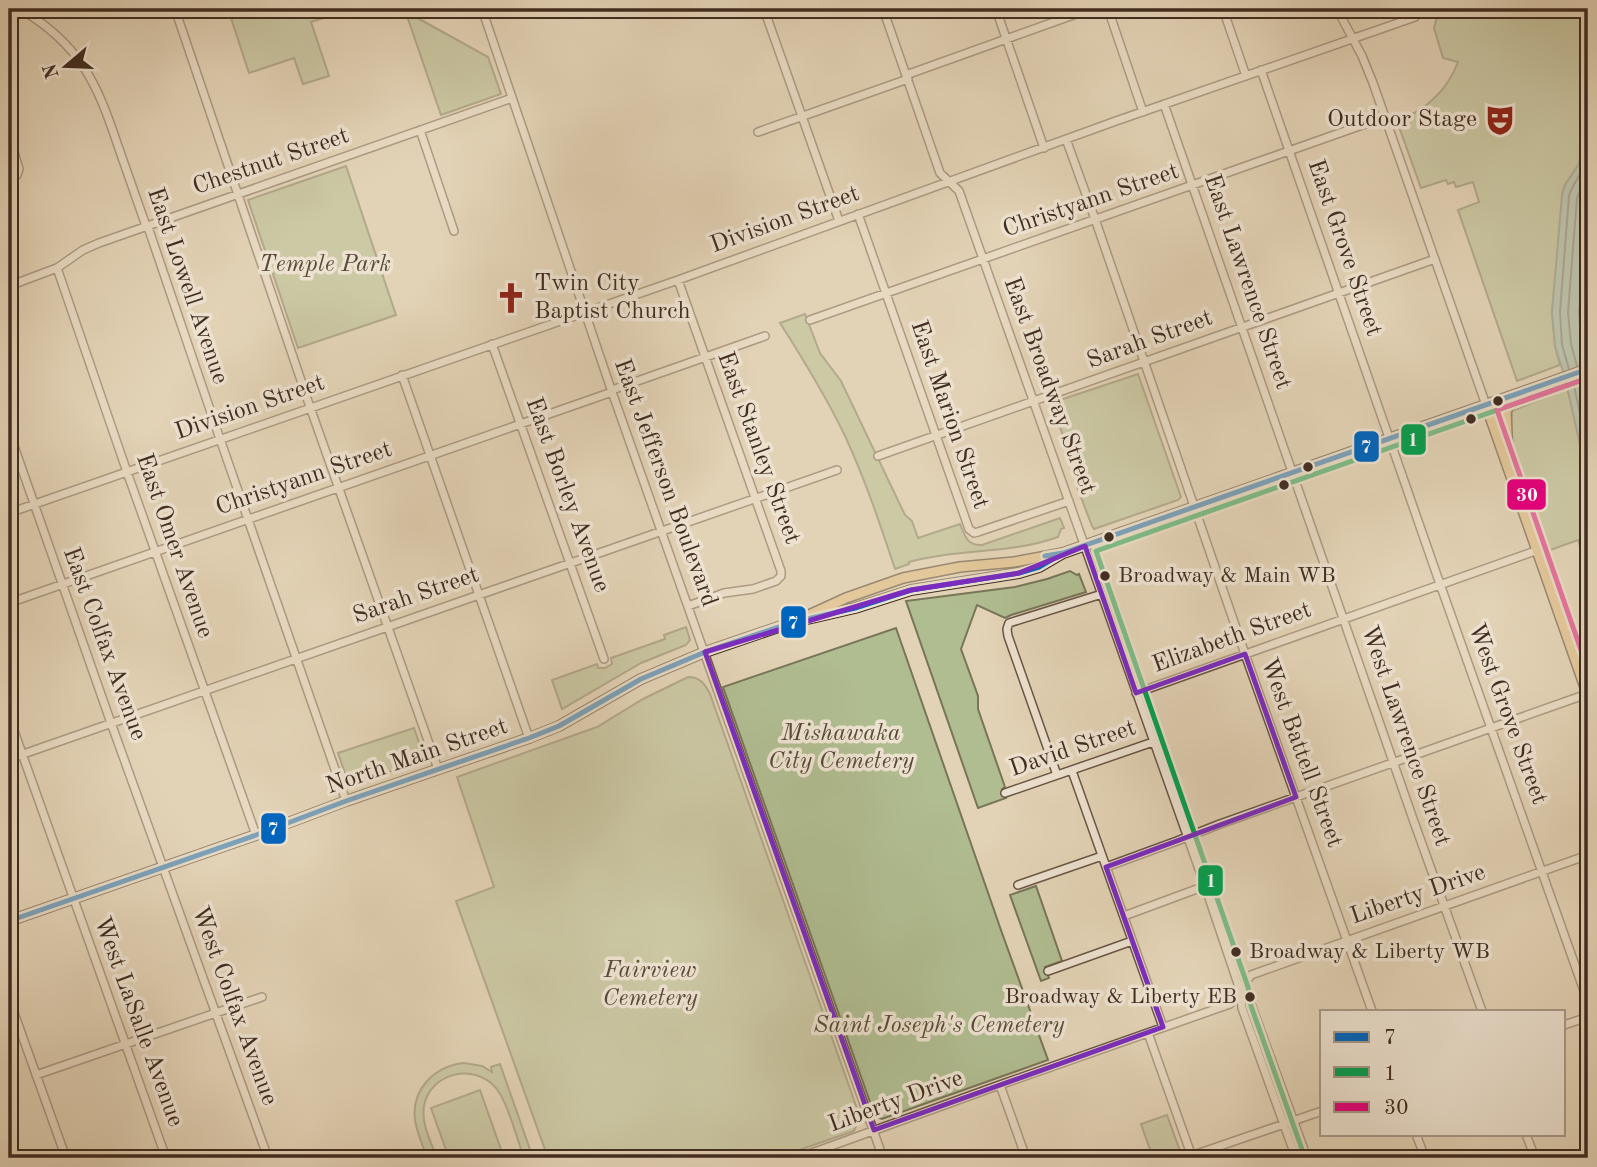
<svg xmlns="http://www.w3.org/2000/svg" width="1597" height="1167" font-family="'Old Standard TT',serif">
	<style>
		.green { fill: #b0bd91; stroke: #787559; stroke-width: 2 }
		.water { fill: #95b8ac; stroke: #738074; stroke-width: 2 }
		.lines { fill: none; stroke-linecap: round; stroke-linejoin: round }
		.shore { stroke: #6b7266; stroke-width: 2 }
		.minor-casing { stroke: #6a5646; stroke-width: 10 }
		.major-casing { stroke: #412d21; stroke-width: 12 }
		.minor { stroke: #ede2d0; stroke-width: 7 }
		.major { stroke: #e2ba7b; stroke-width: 9 }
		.bus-1-casing { stroke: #ede2d0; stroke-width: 10 }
		.bus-2-casing { stroke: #ede2d0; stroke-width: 10 }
		.bus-3-casing { stroke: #ede2d0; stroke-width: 10 }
		.bus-1 { stroke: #0065bd; stroke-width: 5 }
		.bus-2 { stroke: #03a04f; stroke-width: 5 }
		.bus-3 { stroke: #e5007d; stroke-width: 5 }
		.marked { fill: none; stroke: #7b2cbf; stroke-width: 5; stroke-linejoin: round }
		.bus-dot { fill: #412d21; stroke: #ede2d0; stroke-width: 2.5 }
		.labels { text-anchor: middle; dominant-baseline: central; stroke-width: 7; stroke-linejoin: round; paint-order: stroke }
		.bus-label { font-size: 22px; fill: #412d21; stroke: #ede2d0; text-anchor: start }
		.poi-label { font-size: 24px; fill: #412d21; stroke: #ede2d0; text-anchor: end }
		.street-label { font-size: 24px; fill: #412d21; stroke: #ede2d0 }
		.park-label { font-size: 24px; font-style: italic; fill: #574a37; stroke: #ede2d0 }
		.line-badge { stroke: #ede2d0; stroke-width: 2.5 }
		.badge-label { font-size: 19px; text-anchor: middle; font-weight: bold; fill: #fff }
	</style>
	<rect width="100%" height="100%" fill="#e3d3b6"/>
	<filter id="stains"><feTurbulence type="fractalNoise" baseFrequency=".00286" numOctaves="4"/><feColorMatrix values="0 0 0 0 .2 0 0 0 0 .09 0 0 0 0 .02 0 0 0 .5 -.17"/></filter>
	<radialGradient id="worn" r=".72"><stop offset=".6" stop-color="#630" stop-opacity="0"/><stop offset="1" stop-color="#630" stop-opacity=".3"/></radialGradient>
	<path class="green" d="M228 9H350L311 22 329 76 303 84 294 58 249 73Z
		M1439 9H1588V81L1586 93 1584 142 1579 164 1565 185 1559 240 1552 312 1555 346 1560 365 1517 381 1458 210 1479 202 1473 182 1456 187 1454 182 1448 184 1446 180 1421 188 1397 121C1426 110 1447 91 1458 62L1443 58 1434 28Z
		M412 15 488 57 501 94 441 115 407 16Z
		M346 166 396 315 298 348 248 200Z
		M805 314 820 353 841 381 905 515 912 521 918 538 960 524C965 536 967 546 982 545L1060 518 1064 528 1061 529 1058 537C1008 555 959 548 909 562V564L895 569C880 524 865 479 845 436 826 396 803 359 780 323Z
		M1138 374 1181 497 1178 500 1094 529 1092 526 1076 484 1078 479 1054 410 1048 404Z
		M1565 378 1586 470V485L1588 498V569L1578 540 1542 553 1538 540V533L1517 474 1520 464 1511 438 1512 411 1549 396 1546 384Z
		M1070 571 1077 575 1079 574 1086 592 1011 615 1005 618 977 605 961 649 978 696V709L1005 787 1002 789 1006 798 978 808 906 601 1015 587 1047 579Z
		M686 627 690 640 686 645 641 663 562 709 552 680 597 664 598 668H605L612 664 611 658 665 639 664 635Z
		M896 628 1002 933 1048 1060 882 1119 875 1116 723 687Z
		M688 677C700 677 705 684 710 694L860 1117 854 1131 776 1158H548L456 901 494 887 457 777 597 727 643 699Z
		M414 728 425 760 349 785 338 753Z
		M1036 886 1062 961 1045 967 1049 978 1041 981 1010 895Z
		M464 1063 482 1066 492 1072 491 1067 500 1064 533 1158H524C517 1139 508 1103 496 1088 474 1062 430 1073 424 1106 421 1124 431 1142 437 1158H427C423 1146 417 1133 415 1120 411 1089 435 1066 464 1063Z
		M480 1090 504 1158H449L431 1108Z
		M1167 1115 1180 1151 1159 1158H1153L1141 1124Z"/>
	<path class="water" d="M1588 81V498L1586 485V470L1565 378 1555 346 1552 312 1562 195 1565 185 1579 164 1584 142 1586 93Z"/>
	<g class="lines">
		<path class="shore" d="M1587 363 1581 342 1579 312 1588 198
			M1577 366 1571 344 1568 312 1577 198 1579 193 1588 180
			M1569 369 1562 345 1560 312 1569 196C1573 182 1584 172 1588 156
			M1573 381 1588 450"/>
		<defs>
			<path id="minor" d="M20 9C80 44 97 83 118 146 127 171 136 197 145 223L149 230 220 439 346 801
				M175 9 310 407 438 769
				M482 9 612 392 883 1158
				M764 9 839 221
				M883 9 940 173 959 191 1205 886 1240 990 1242 1008 1296 1158
				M996 9 1044 148
				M1108 9 1143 112
				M1223 9 1246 76
				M1337 9 1362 56 1373 83 1486 405
				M1261 70 1440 584 1588 1002
				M906 75 1090 9
				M1164 104 1413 819 1482 1011
				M420 130 454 231
				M758 132 908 79
				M9 135 19 169 17 175 9 179
				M1066 139 1095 219 1245 654 1372 1011
				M858 214 969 529 974 533 978 532 1069 501
				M57 268 127 472 256 835
				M678 280 781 571V576L776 581 753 589 724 593 688 606
				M9 286 57 268 83 250 99 243 512 98
				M810 320 1385 117
				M492 344 604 659
				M402 375 529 738
				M612 390 765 336
				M9 432 111 723 268 1158
				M878 456 1435 259
				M9 513 678 280 1116 121 1415 17
				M9 603 612 392
				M1136 693 1538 550
				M9 717 166 1158
				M9 759 837 470
				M1072 771 1163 1027
				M1057 775 1008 636 1007 629 1009 623 1102 594
				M1005 793 1153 742
				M1106 867 1177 841 1220 824 1587 694
				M1018 885 1102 856
				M1124 916 1205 886
				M1048 971 1132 941
				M1241 990 1251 1004 1307 1158
				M9 999 66 1158
				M1564 1025 1588 1017
				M1148 1033 1192 1157
				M36 1075 262 997
				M1000 1085 1026 1158
				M1416 1134 1425 1158
				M1526 1134 1535 1158
				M798 1158 994 1087 1230 1004 1251 975 1588 855
				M1185 1158 1322 1111"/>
			<path id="major" d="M1486 405 1588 696
				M1508 454 1506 413 1511 396
				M811 614 846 598 903 578 960 567 1014 562 1063 553 1588 369
				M9 921 256 835 346 801 529 738 559 726 641 679 705 652 790 623 855 608 911 590 1019 573 1039 567 1063 553"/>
		</defs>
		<use href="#minor" class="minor-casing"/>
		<use href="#major" class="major-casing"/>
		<use href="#minor" class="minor"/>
		<use href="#major" class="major"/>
		<defs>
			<path id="bus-1" d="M1045 556 1063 553 1588 369
				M9 921 256 835 346 801 529 738 559 726 641 679 705 652 790 623 855 608 911 590 1019 573 1039 567 1063 553"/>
			<path id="bus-2" d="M1304 1155 1251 1006 1248 987 1096 551 1588 378"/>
			<path id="bus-3" d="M1588 378 1497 410 1588 670"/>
		</defs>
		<use href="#bus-1" class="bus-1-casing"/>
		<use href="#bus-2" class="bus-2-casing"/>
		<use href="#bus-3" class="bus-3-casing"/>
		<use href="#bus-1" class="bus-1"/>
		<use href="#bus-2" class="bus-2"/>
		<use href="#bus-3" class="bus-3"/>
	</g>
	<path d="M0 0H1597V1167H0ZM1085 546 1136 693 1245 654 1296 797 1106 867 1163 1027 874 1130 705 652 911 590 1019 573Z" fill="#e3d3b6" fill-opacity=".55" fill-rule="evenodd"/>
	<path class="marked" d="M1085 546 1136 693 1245 654 1296 797 1106 867 1163 1027 874 1130 705 652 911 590 1019 573Z"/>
	<defs>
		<symbol id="theatre-bare" viewBox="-9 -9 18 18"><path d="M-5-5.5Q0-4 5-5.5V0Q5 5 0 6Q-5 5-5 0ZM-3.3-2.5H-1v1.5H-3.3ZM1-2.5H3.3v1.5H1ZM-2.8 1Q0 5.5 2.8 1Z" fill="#8f2418" stroke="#ede2d0" stroke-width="2.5" paint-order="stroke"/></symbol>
		<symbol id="church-bare" viewBox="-9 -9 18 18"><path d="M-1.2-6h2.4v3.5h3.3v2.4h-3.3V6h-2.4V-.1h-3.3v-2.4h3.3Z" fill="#8f2418" stroke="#ede2d0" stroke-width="2.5" paint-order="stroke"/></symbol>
	</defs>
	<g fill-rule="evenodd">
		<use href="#theatre-bare" x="1478" y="98" width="44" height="44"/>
		<use href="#church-bare" x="489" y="276" width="44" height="44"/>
	</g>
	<g class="bus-dot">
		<circle cx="1498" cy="401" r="6"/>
		<circle cx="1471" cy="419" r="6"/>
		<circle cx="1308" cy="467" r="6"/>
		<circle cx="1284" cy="485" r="6"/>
		<circle cx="1109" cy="537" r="6"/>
		<circle cx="1105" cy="576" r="6"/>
		<circle cx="1236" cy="952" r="6"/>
		<circle cx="1250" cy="997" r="6"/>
	</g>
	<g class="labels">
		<g class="bus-label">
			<text x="1118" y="576">Broadway &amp; Main WB</text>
			<text x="1249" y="952">Broadway &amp; Liberty WB</text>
			<text x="1237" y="997" text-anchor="end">Broadway &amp; Liberty EB</text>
		</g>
		<g class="poi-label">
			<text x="1477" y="120">Outdoor Stage</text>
			<text x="534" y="284" text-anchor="start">Twin City<tspan x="534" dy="28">Baptist Church</tspan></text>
		</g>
		<g class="street-label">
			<text transform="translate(271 162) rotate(-19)">Chestnut Street</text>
			<text transform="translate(1091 201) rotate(-19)">Christyann Street</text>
			<text transform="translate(785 220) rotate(-20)">Division Street</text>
			<text transform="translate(1344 248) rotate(71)">East Grove Street</text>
			<text transform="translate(1247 282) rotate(71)">East Lawrence Street</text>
			<text transform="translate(187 286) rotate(71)">East Lowell Avenue</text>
			<text transform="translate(1150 340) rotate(-20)">Sarah Street</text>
			<text transform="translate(1049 386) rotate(70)">East Broadway Street</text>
			<text transform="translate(250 408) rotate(-19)">Division Street</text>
			<text transform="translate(949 415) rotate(71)">East Marion Street</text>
			<text transform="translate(758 448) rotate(70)">East Stanley Street</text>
			<text transform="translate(304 479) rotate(-19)">Christyann Street</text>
			<text transform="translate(665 483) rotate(70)">East Jefferson Boulevard</text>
			<text transform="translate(567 495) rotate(70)">East Borley Avenue</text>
			<text transform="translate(174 546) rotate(71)">East Omer Avenue</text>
			<text transform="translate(416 596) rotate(-19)">Sarah Street</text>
			<text transform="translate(1232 638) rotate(-20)">Elizabeth Street</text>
			<text transform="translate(104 644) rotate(70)">East Colfax Avenue</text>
			<text transform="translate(1507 714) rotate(70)">West Grove Street</text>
			<text transform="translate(1405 736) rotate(71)">West Lawrence Street</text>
			<text transform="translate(1073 749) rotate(-19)">David Street</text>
			<text transform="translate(1301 753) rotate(70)">West Battell Street</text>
			<text transform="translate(417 757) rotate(-19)">North Main Street</text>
			<text transform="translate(1418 895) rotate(-19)">Liberty Drive</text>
			<text transform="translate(234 1006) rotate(70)">West Colfax Avenue</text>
			<text transform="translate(138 1022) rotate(70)">West LaSalle Avenue</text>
			<text transform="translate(896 1102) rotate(-20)">Liberty Drive</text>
		</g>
		<g class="park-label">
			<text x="325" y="265">Temple Park</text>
			<text x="841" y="734">Mishawaka<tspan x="841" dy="28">City Cemetery</tspan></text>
			<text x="650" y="971">Fairview<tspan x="650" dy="28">Cemetery</tspan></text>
			<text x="939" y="1026">Saint Joseph's Cemetery</text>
		</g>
	</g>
	<g class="line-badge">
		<rect x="1400" y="423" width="27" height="33" rx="7" fill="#03a04f"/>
		<rect x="1353" y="430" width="27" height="33" rx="7" fill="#0065bd"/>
		<rect x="1506" y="478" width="41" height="33" rx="7" fill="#e5007d"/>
		<rect x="780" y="605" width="27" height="34" rx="7" fill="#0065bd"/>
		<rect x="260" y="812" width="27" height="33" rx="7" fill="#0065bd"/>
		<rect x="1197" y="864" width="27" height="33" rx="7" fill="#03a04f"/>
	</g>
	<g class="badge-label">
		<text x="1413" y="446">1</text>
		<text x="1366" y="453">7</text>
		<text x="1527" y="501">30</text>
		<text x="793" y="629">7</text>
		<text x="273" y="835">7</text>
		<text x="1211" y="887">1</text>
	</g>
	<rect width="1597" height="1167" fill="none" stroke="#e3d3b6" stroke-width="35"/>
	<rect x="10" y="10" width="1576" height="1146" fill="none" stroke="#412d21" stroke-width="3.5"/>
	<rect x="18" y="18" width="1562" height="1132" fill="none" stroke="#412d21" stroke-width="2"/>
	<rect x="1320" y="1010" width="245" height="126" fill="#ede2d0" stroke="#a89a8a" stroke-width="2"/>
	<rect x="1334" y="1032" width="35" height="10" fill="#0065bd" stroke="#a89a8a" stroke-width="2"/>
	<text x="1384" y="1044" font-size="21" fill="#412d21">7</text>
	<rect x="1334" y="1067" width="35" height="10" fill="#03a04f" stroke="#a89a8a" stroke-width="2"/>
	<text x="1384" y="1080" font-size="21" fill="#412d21">1</text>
	<rect x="1334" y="1102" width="35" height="10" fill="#e5007d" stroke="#a89a8a" stroke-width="2"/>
	<text x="1384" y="1114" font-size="21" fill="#412d21">30</text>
	<g transform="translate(66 66) rotate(251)" stroke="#ede2d0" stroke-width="5" paint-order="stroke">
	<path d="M0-5L12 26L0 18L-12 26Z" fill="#412d21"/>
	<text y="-10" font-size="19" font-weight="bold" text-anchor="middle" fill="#412d21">N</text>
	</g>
	<rect width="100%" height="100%" filter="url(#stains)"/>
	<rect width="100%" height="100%" fill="url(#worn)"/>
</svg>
